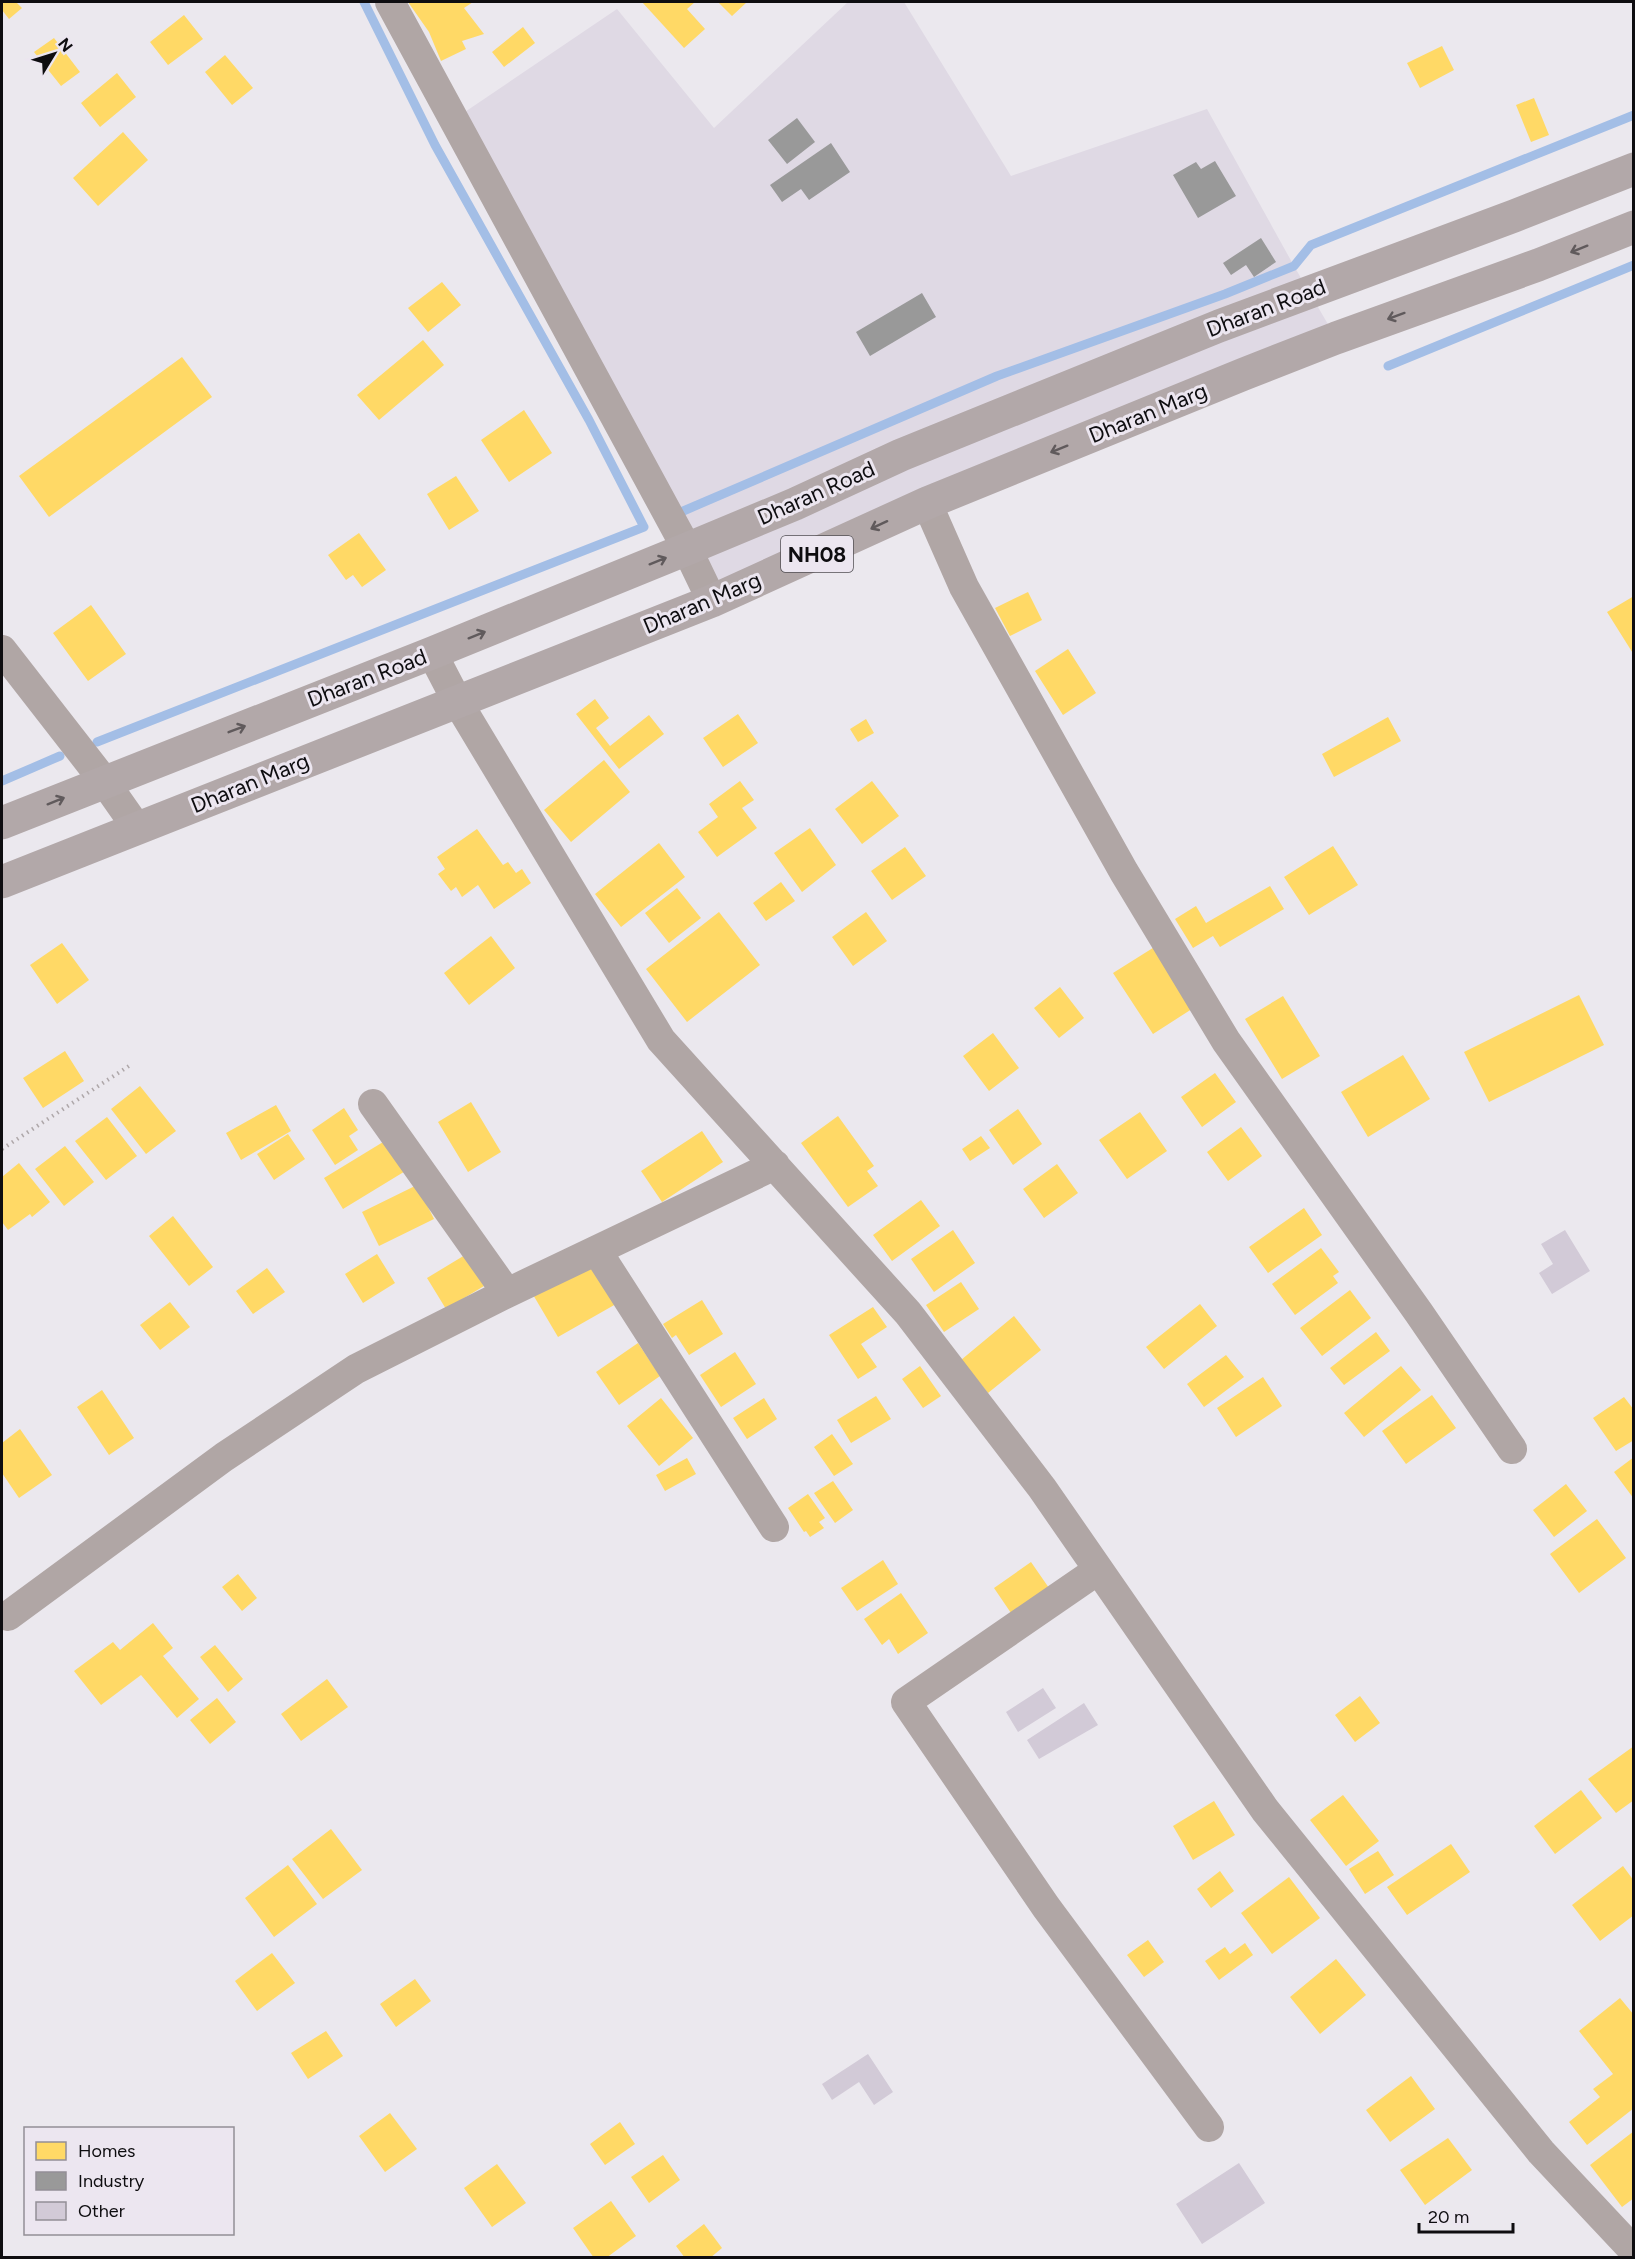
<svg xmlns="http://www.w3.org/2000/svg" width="1635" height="2259" font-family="Figtree,sans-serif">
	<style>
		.built { fill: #dfd9e4 }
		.homes { fill: #ffd966 }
		.industry { fill: #999 }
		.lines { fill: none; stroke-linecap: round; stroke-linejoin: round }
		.stream { stroke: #a3bee6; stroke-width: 9 }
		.building { fill: #d2cad7 }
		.path { stroke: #aea7a9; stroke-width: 4; stroke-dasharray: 1.5 4.5; stroke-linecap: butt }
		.minor { stroke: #b0a6a5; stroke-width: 30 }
		.primary { stroke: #b2a8a9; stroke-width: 33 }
		.oneway { stroke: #605a5c }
		.labels { text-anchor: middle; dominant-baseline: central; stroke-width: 6; stroke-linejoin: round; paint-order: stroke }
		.shield { fill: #ece6f0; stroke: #514e53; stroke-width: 1.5 }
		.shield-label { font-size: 21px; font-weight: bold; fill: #0e0d10 }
		.street-label { font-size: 22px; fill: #0e0d10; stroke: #ece6f0 }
	</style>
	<rect width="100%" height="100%" fill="#ebe8ee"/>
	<path class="built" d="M848 2H904L1011 176 1207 109 1294 266 1336 338 712 601 453 120 617 9 714 128Z"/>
	<path class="homes" d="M2 2H16L22 8 9 19 2 10Z
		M408 2H473L464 8 484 34 462 41 466 49 441 61 429 32Z
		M642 2H695L687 9 705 29 684 48Z
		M718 2H747L732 16Z
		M184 15 203 39 168 65 150 42Z
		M523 27 535 43 504 67 492 52Z
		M54 38 80 72 61 86 34 52Z
		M1442 46 1454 70 1420 88 1407 63Z
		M225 55 253 88 232 105 205 72Z
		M117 73 136 97 100 127 81 103Z
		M1534 98 1549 135 1531 142 1516 105Z
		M123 132 148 160 98 206 73 178Z
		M442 282 461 305 428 332 408 308Z
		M423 340 444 365 379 420 357 395Z
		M182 357 212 397 49 517 19 476Z
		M524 410 552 453 509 482 481 440Z
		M456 476 479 511 449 530 427 494Z
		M359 533 386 570 362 587 353 575 346 580 328 555Z
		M1028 592 1042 620 1010 636 995 608Z
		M1634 596V655L1607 612Z
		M91 605 126 654 88 681 53 633Z
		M1068 649 1096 693 1063 715 1035 671Z
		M595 699 609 718 596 728 610 746 649 715 664 734 619 769 576 714Z
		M738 714 758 743 723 767 703 738Z
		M1388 717 1401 741 1334 777 1322 754Z
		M866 719 874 733 858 742 850 729Z
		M604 760 630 792 571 842 544 810Z
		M740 781 754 800 742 808 757 828 717 857 698 832 718 817 709 804Z
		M872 781 899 816 862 844 835 809Z
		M810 828 836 865 802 892 774 853Z
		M477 829 503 865 508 862 516 873 522 869 531 883 494 909 478 885 462 897 456 887 451 891 438 874 445 869 437 857Z
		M659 843 685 877 621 927 595 894Z
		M1333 846 1358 885 1309 915 1284 877Z
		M905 847 926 876 892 900 871 871Z
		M781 882 795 901 766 921 753 903Z
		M1270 886 1284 909 1220 947 1213 936 1193 948 1175 919 1196 906 1206 923Z
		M677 888 701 918 669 943 645 913Z
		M719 912 760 965 687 1022 646 969Z
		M866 912 887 941 853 966 832 937Z
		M491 936 515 968 469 1005 444 973Z
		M62 943 89 980 57 1004 30 965Z
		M1156 946 1195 1007 1153 1034 1113 973Z
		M1060 987 1084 1018 1059 1038 1034 1008Z
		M1579 995 1604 1045 1489 1102 1464 1052Z
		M1283 996 1320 1056 1282 1079 1245 1019Z
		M993 1033 1019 1068 989 1091 963 1056Z
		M65 1051 84 1081 43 1108 23 1078Z
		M1403 1055 1430 1099 1368 1137 1341 1092Z
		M1215 1073 1236 1102 1202 1127 1181 1097Z
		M140 1086 176 1131 146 1154 111 1109Z
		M471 1102 501 1152 468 1172 438 1122Z
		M276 1105 291 1131 241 1160 226 1133Z
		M344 1108 358 1130 349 1136 358 1150 335 1165 312 1130Z
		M1018 1109 1042 1144 1013 1165 989 1130Z
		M1140 1112 1167 1151 1127 1179 1099 1140Z
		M838 1116 874 1166 867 1171 878 1186 848 1207 801 1143Z
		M107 1117 137 1156 106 1180 75 1141Z
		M1241 1127 1262 1156 1228 1181 1207 1152Z
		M702 1131 723 1162 662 1202 641 1171Z
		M288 1134 305 1159 274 1180 257 1154Z
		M981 1136 990 1148 970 1161 962 1149Z
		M388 1139 407 1170 343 1209 324 1178Z
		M65 1146 94 1182 64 1206 35 1169Z
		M19 1163 50 1202 32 1217 30 1214 8 1230 2 1222V1177Z
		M1057 1164 1078 1193 1044 1218 1023 1189Z
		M417 1185 434 1219 379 1246 362 1212Z
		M921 1200 940 1226 892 1261 873 1235Z
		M1304 1208 1322 1235 1268 1273 1249 1247Z
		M173 1216 213 1267 189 1286 149 1236Z
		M953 1230 975 1263 934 1292 911 1259Z
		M1321 1248 1339 1272 1333 1276 1338 1283 1295 1315 1272 1284Z
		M377 1254 395 1283 363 1303 345 1274Z
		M465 1255 484 1286 446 1309 427 1278Z
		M590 1259 616 1304 558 1337 532 1293Z
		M267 1268 285 1292 253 1314 236 1291Z
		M961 1282 979 1309 944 1332 926 1305Z
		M1350 1290 1371 1318 1322 1356 1300 1328Z
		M702 1300 723 1334 689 1355 676 1335 672 1338 663 1324Z
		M170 1302 190 1327 160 1350 140 1325Z
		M1200 1304 1217 1326 1164 1369 1146 1347Z
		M873 1307 887 1327 861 1344 877 1367 858 1379 829 1335Z
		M1014 1316 1041 1350 988 1393 961 1360Z
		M1376 1332 1390 1351 1344 1385 1330 1368Z
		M638 1343 660 1376 619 1405 596 1372Z
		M735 1352 756 1384 721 1407 700 1375Z
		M1226 1355 1244 1377 1204 1407 1187 1384Z
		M920 1366 941 1396 923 1408 902 1379Z
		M1401 1366 1421 1390 1364 1437 1344 1413Z
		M1263 1377 1282 1406 1236 1437 1217 1408Z
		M102 1390 134 1438 109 1455 77 1407Z
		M1432 1395 1456 1428 1406 1464 1382 1431Z
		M876 1396 891 1419 851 1443 837 1420Z
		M1624 1397 1634 1410V1440L1616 1451 1593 1418Z
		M661 1398 693 1438 659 1466 627 1426Z
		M764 1398 777 1419 747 1439 733 1418Z
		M20 1429 52 1475 19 1498 2 1473V1443Z
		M832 1434 853 1464 834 1476 814 1447Z
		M1634 1457V1499L1614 1472Z
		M687 1458 696 1474 665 1491 656 1475Z
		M833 1481 853 1510 835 1523 814 1493Z
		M1566 1484 1587 1511 1554 1537 1533 1510Z
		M808 1494 825 1518 819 1522 824 1528 810 1537 806 1531 804 1532 788 1508Z
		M1597 1519 1626 1558 1579 1593 1550 1554Z
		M883 1560 898 1584 857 1611 841 1588Z
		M1031 1562 1049 1588 1011 1613 994 1588Z
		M238 1574 257 1598 242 1611 222 1587Z
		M901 1593 928 1633 898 1654 889 1639 882 1645 864 1619Z
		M153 1623 173 1648 163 1656 199 1699 177 1718 141 1675 101 1705 74 1671 113 1642 120 1650Z
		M215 1645 243 1679 228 1692 200 1657Z
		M327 1679 348 1707 301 1741 281 1714Z
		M1360 1696 1380 1723 1355 1742 1335 1715Z
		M217 1698 236 1722 210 1744 190 1720Z
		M1634 1746V1800L1616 1813 1588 1779Z
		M1581 1790 1602 1818 1555 1854 1534 1826Z
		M1343 1795 1379 1841 1346 1866 1310 1820Z
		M1214 1801 1235 1835 1193 1860 1173 1826Z
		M331 1829 362 1870 323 1899 292 1859Z
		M1451 1844 1470 1872 1407 1915 1387 1887Z
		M1378 1851 1394 1875 1365 1894 1349 1869Z
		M288 1865 317 1904 274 1937 245 1898Z
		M1623 1866 1634 1881V1915L1600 1941 1572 1905Z
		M1220 1871 1234 1891 1211 1908 1197 1889Z
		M1289 1877 1320 1918 1272 1954 1241 1913Z
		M1148 1940 1164 1962 1144 1977 1127 1955Z
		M1245 1943 1253 1955 1219 1980 1205 1961 1225 1947 1230 1954Z
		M272 1953 295 1983 257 2011 235 1981Z
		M1336 1959 1366 1995 1320 2034 1290 1997Z
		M415 1979 431 2001 396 2027 380 2004Z
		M1620 1998 1634 2015V2108L1587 2145 1569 2122 1600 2097 1593 2089 1613 2074 1579 2031Z
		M326 2031 343 2056 308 2079 291 2053Z
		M1411 2076 1435 2109 1390 2142 1366 2110Z
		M390 2113 417 2149 385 2172 359 2136Z
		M620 2122 635 2144 605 2165 590 2144Z
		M1634 2131V2198L1622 2207 1590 2165Z
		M1448 2138 1472 2170 1425 2205 1400 2170Z
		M663 2155 680 2180 649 2203 631 2177Z
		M497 2164 526 2203 492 2227 464 2188Z
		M611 2201 636 2236 606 2258H594L573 2228Z
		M704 2224 722 2248 710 2258H685L676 2246Z"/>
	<path class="industry" d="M797 118 815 142 787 164 768 140Z
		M831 143 850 172 809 200 801 189 782 202 770 185Z
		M1215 161 1236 196 1198 218 1173 175 1196 162 1201 169Z
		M1261 238 1276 262 1254 277 1246 265 1231 275 1223 263Z
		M922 293 936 317 870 356 856 332Z"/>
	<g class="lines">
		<path class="stream" d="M1388 366 1634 265
			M681 512 997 376 1225 294 1294 266 1311 245 1634 115
			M97 742 644 527 589 420 435 145 364 2
			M2 781 60 756"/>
	</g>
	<path class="building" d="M1565 1230 1590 1271 1552 1294 1539 1273 1553 1264 1541 1244Z
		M1043 1688 1056 1708 1018 1732 1006 1712Z
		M1084 1703 1098 1725 1039 1759 1027 1740Z
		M868 2054 893 2092 874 2105 859 2082 832 2100 822 2084Z
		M1239 2163 1265 2203 1202 2244 1176 2204Z"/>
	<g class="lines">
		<path class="path" d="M2 1149 132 1064"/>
		<path class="minor" d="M390 2 687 549 712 601
			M927 503 964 587 1124 872 1226 1041 1419 1313 1512 1449
			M2 650 104 781 137 828
			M432 653 457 701 661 1040 908 1313 1042 1488 1265 1810 1541 2152 1634 2251
			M373 1104 507 1293
			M597 1251 774 1527
			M1098 1570 906 1702 1046 1907 1209 2127
			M8 1616 224 1457 356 1369 507 1293 775 1165"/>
		<path class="primary" d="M2 823 432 653 687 549 795 504 901 455 1219 326 1514 216 1634 169
			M2 882 712 601 927 503 1244 374 1336 338 1538 265 1634 227"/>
	</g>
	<defs><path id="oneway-shaft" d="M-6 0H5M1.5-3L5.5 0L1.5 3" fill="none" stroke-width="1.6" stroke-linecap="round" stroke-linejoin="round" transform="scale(1.5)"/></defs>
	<g class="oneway">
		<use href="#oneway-shaft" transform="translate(1579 249) rotate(158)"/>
		<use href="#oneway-shaft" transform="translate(1396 316) rotate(160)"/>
		<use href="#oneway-shaft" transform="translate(1059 449) rotate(158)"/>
		<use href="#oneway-shaft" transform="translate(879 525) rotate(155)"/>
		<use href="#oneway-shaft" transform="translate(658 561) rotate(-22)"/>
		<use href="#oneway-shaft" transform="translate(477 635) rotate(-22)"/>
		<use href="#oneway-shaft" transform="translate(237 729) rotate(-21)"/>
		<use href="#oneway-shaft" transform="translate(56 801) rotate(-22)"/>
	</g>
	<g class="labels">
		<rect class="shield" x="781" y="536" width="72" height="36" rx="4.5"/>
		<g class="shield-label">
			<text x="817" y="554">NH08</text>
		</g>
		<g class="street-label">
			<text transform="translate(1266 308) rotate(-21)">Dharan Road</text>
			<text transform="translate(1148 413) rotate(-22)">Dharan Marg</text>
			<text transform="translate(816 493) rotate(-24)">Dharan Road</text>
			<text transform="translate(702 603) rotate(-23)">Dharan Marg</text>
			<text transform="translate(367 678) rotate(-21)">Dharan Road</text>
			<text transform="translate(250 783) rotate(-22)">Dharan Marg</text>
		</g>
	</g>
	<rect width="1635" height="2259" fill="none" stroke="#0e0d10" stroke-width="6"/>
	<rect x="24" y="2127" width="210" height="108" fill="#ece6f0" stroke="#938f96" stroke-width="1.5"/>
	<rect x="36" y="2142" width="30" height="18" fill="#ffd966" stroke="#938f96" stroke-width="1.5"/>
	<text x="78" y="2157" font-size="18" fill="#0e0d10">Homes</text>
	<rect x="36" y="2172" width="30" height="18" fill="#999999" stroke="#938f96" stroke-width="1.5"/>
	<text x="78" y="2187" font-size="18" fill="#0e0d10">Industry</text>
	<rect x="36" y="2202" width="30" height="18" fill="#d2cad7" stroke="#938f96" stroke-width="1.5"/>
	<text x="78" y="2217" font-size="18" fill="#0e0d10">Other</text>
	<g transform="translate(54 54) rotate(52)" stroke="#ece6f0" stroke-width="4.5" paint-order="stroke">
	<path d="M0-4.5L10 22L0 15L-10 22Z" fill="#0e0d10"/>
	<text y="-9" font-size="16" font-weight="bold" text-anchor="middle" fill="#0e0d10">N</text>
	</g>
	<path d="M1419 2223v9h94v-9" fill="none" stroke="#0e0d10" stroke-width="3"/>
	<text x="1428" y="2223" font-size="18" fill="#0e0d10" stroke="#ece6f0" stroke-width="4.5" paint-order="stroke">20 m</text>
</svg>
